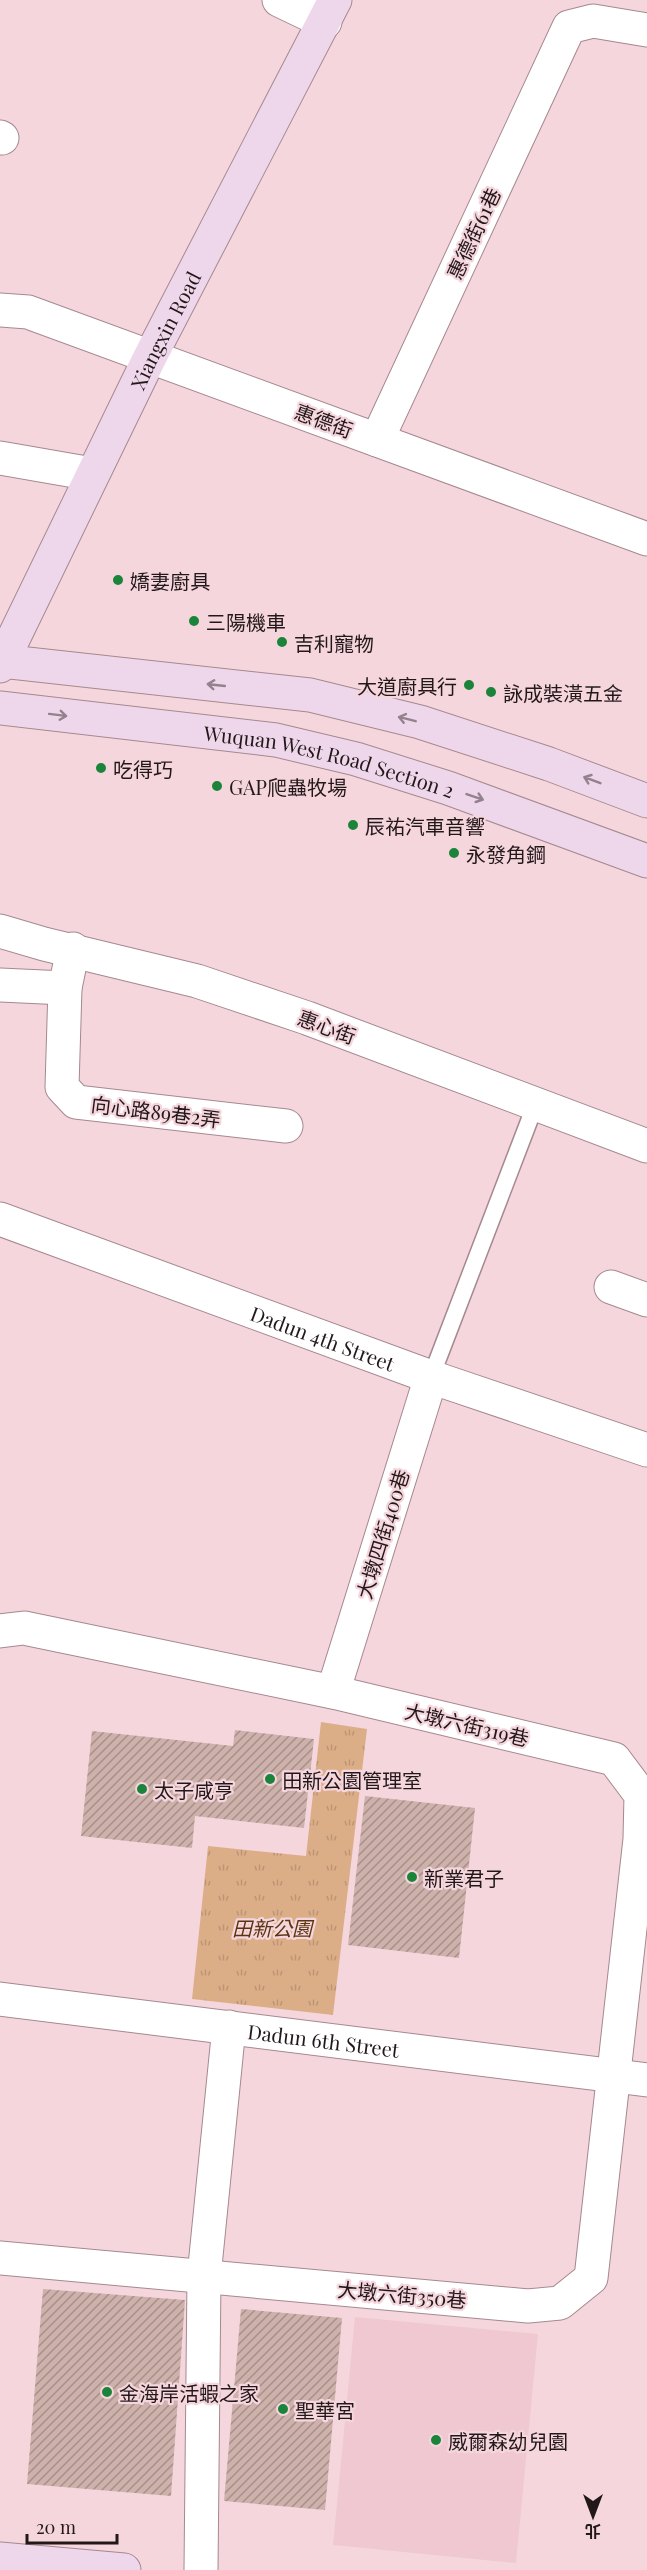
<svg xmlns="http://www.w3.org/2000/svg" width="647" height="2570" font-family="'Playfair Display','Noto Sans TC',serif">
	<style>
		.built { fill: #efc8d1 }
		.park { fill: url(#park-tufts) }
		.building { fill: url(#building-hatch) }
		.lines { fill: none; stroke-linecap: round; stroke-linejoin: round }
		.lane-casing { stroke: #a5898f; stroke-width: 19 }
		.street-casing { stroke: #a5898f; stroke-width: 35 }
		.secondary-casing { stroke: #a5898f; stroke-width: 35 }
		.lane { stroke: #fff; stroke-width: 16 }
		.street { stroke: #fff; stroke-width: 33 }
		.secondary { stroke: #efd7eb; stroke-width: 33 }
		.oneway { stroke: #93818d }
		.poi-dot { fill: #1b843a; stroke: #f5d6dd; stroke-width: 2 }
		.labels { text-anchor: middle; dominant-baseline: central; stroke-width: 4.5; stroke-linejoin: round; paint-order: stroke }
		.street-label { font-size: 20px; fill: #22181a; stroke: #f5d6dd }
		.poi-label { font-size: 20px; fill: #22181a; stroke: #f5d6dd; text-anchor: start }
		.park-label { font-size: 20px; font-style: italic; fill: #5b350f; stroke: #f5d6dd }
	</style>
	<defs>
		<pattern id="park-tufts" width="24" height="20" patternUnits="userSpaceOnUse" patternTransform="scale(1.5)"><rect width="24" height="20" fill="#dcae88"/><path d="M3 7l-1-3M5 7V3M7 7l1-3M15 17l-1-3M17 17v-4M19 17l1-3" fill="none" stroke="#bc9575"/></pattern>
		<pattern id="building-hatch" width="6" height="6" patternUnits="userSpaceOnUse" patternTransform="scale(1.5)"><rect width="6" height="6" fill="#ceb1ab"/><path d="M-1 1l2-2M0 6l6-6M5 7l2-2" fill="none" stroke="#a78f8a"/></pattern>
	</defs>
	<rect width="100%" height="100%" fill="#f5d6dd"/>
	<path class="built" d="M355 2317 538 2334 516 2563 333 2545Z"/>
	<path class="park" d="M321 1722 367 1729 333 2015 192 1999 208 1846 306 1856Z"/>
	<path class="building" d="M235 1730 314 1739 304 1828 195 1816 192 1848 81 1836 92 1731 233 1746Z
		M365 1796 475 1808 459 1958 348 1945Z
		M43 2289 185 2300 171 2496 27 2484Z
		M241 2309 342 2318 325 2510 224 2501Z"/>
	<g class="lines">
		<defs>
			<path id="lane" d="M431 1377 536 1103"/>
			<g id="street">
				<path d="M279 0 325 22"/>
				<path d="M0 137 2 138"/>
				<path d="M0 310 28 312 647 539"/>
				<path d="M377 440 569 27 593 21 647 30"/>
				<path d="M0 458 92 474"/>
				<path d="M0 931 44 944 197 981 307 1018 647 1146"/>
				<path d="M73 949 65 988 62 1087 76 1102 286 1126"/>
				<path d="M0 985 65 988"/>
				<path id="s1" d="M0 1219 431 1377 647 1450"/>
				<path d="M611 1287 647 1300"/>
				<path d="M0 1631 24 1628 333 1692 614 1759 641 1795 640 1839 591 2278 560 2303 528 2306 0 2258"/>
				<path d="M333 1692 431 1377"/>
				<path id="s2" d="M0 1999 647 2080"/>
				<path d="M201 2570 204 2276 229 2027"/>
			</g>
			<g id="secondary">
				<path d="M0 661 310 695 420 722 549 764 647 801"/>
				<path id="s3" d="M0 666 150 357 335 0"/>
				<path id="s4" d="M0 708 276 740 356 759 448 788 647 861"/>
				<path d="M0 2559 124 2570"/>
			</g>
		</defs>
		<use href="#lane" class="lane-casing"/>
		<use href="#street" class="street-casing"/>
		<use href="#secondary" class="secondary-casing"/>
		<use href="#lane" class="lane"/>
		<use href="#street" class="street"/>
		<use href="#secondary" class="secondary"/>
	</g>
	<defs><path id="oneway-shaft" d="M-6 0H5M1.5-3L5.5 0L1.5 3" fill="none" stroke-width="1.6" stroke-linecap="round" stroke-linejoin="round" transform="scale(1.5)"/></defs>
	<g class="oneway">
		<use href="#oneway-shaft" transform="translate(216 685) rotate(-174)"/>
		<use href="#oneway-shaft" transform="translate(58 715) rotate(7)"/>
		<use href="#oneway-shaft" transform="translate(407 719) rotate(-166)"/>
		<use href="#oneway-shaft" transform="translate(592 780) rotate(-159)"/>
		<use href="#oneway-shaft" transform="translate(475 797) rotate(19)"/>
	</g>
	<g class="poi-dot">
		<circle cx="118" cy="580" r="6"/>
		<circle cx="194" cy="621" r="6"/>
		<circle cx="282" cy="642" r="6"/>
		<circle cx="469" cy="685" r="6"/>
		<circle cx="491" cy="692" r="6"/>
		<circle cx="101" cy="768" r="6"/>
		<circle cx="217" cy="786" r="6"/>
		<circle cx="353" cy="825" r="6"/>
		<circle cx="454" cy="853" r="6"/>
		<circle cx="270" cy="1779" r="6"/>
		<circle cx="142" cy="1789" r="6"/>
		<circle cx="412" cy="1877" r="6"/>
		<circle cx="107" cy="2392" r="6"/>
		<circle cx="283" cy="2409" r="6"/>
		<circle cx="436" cy="2440" r="6"/>
	</g>
	<g class="labels">
		<g class="street-label">
			<text transform="translate(473 233) rotate(-65)">惠德街61巷</text>
			<text stroke="none"><textPath href="#s3" startOffset="374">Xiangxin Road</textPath></text>
			<text transform="translate(324 420) rotate(20)">惠德街</text>
			<text stroke="none"><textPath href="#s4" startOffset="334">Wuquan West Road Section 2</textPath></text>
			<text transform="translate(327 1026) rotate(20)">惠心街</text>
			<text transform="translate(156 1111) rotate(7)">向心路89巷2弄</text>
			<text stroke="none"><textPath href="#s1" startOffset="344">Dadun 4th Street</textPath></text>
			<text transform="translate(382 1534) rotate(-73)">大墩四街400巷</text>
			<text transform="translate(467 1724) rotate(13)">大墩六街319巷</text>
			<text stroke="none"><textPath href="#s2" startOffset="326">Dadun 6th Street</textPath></text>
			<text transform="translate(402 2294) rotate(5)">大墩六街350巷</text>
		</g>
		<g class="poi-label">
			<text x="130" y="580">嬌妻廚具</text>
			<text x="206" y="621">三陽機車</text>
			<text x="294" y="642">吉利寵物</text>
			<text x="457" y="685" text-anchor="end">大道廚具行</text>
			<text x="503" y="692">詠成裝潢五金</text>
			<text x="113" y="768">吃得巧</text>
			<text x="229" y="786">GAP爬蟲牧場</text>
			<text x="365" y="825">辰祐汽車音響</text>
			<text x="466" y="853">永發角鋼</text>
			<text x="282" y="1779">田新公園管理室</text>
			<text x="154" y="1789">太子咸亨</text>
			<text x="424" y="1877">新業君子</text>
			<text x="119" y="2392">金海岸活蝦之家</text>
			<text x="295" y="2409">聖華宮</text>
			<text x="448" y="2440">威爾森幼兒園</text>
		</g>
		<g class="park-label">
			<text x="272" y="1927">田新公園</text>
		</g>
	</g>
	<g transform="translate(593 2516) rotate(180)" stroke="#f5d6dd" stroke-width="4.5" paint-order="stroke">
	<path d="M0-4.5L10 22L0 15L-10 22Z" fill="#22181a"/>
	<text y="-9" font-size="16" font-weight="bold" text-anchor="middle" fill="#22181a">北</text>
	</g>
	<path d="M27 2534v9h90v-9" fill="none" stroke="#22181a" stroke-width="3"/>
	<text x="36" y="2534" font-size="18" fill="#22181a" stroke="#f5d6dd" stroke-width="4.5" paint-order="stroke">20 m</text>
</svg>
